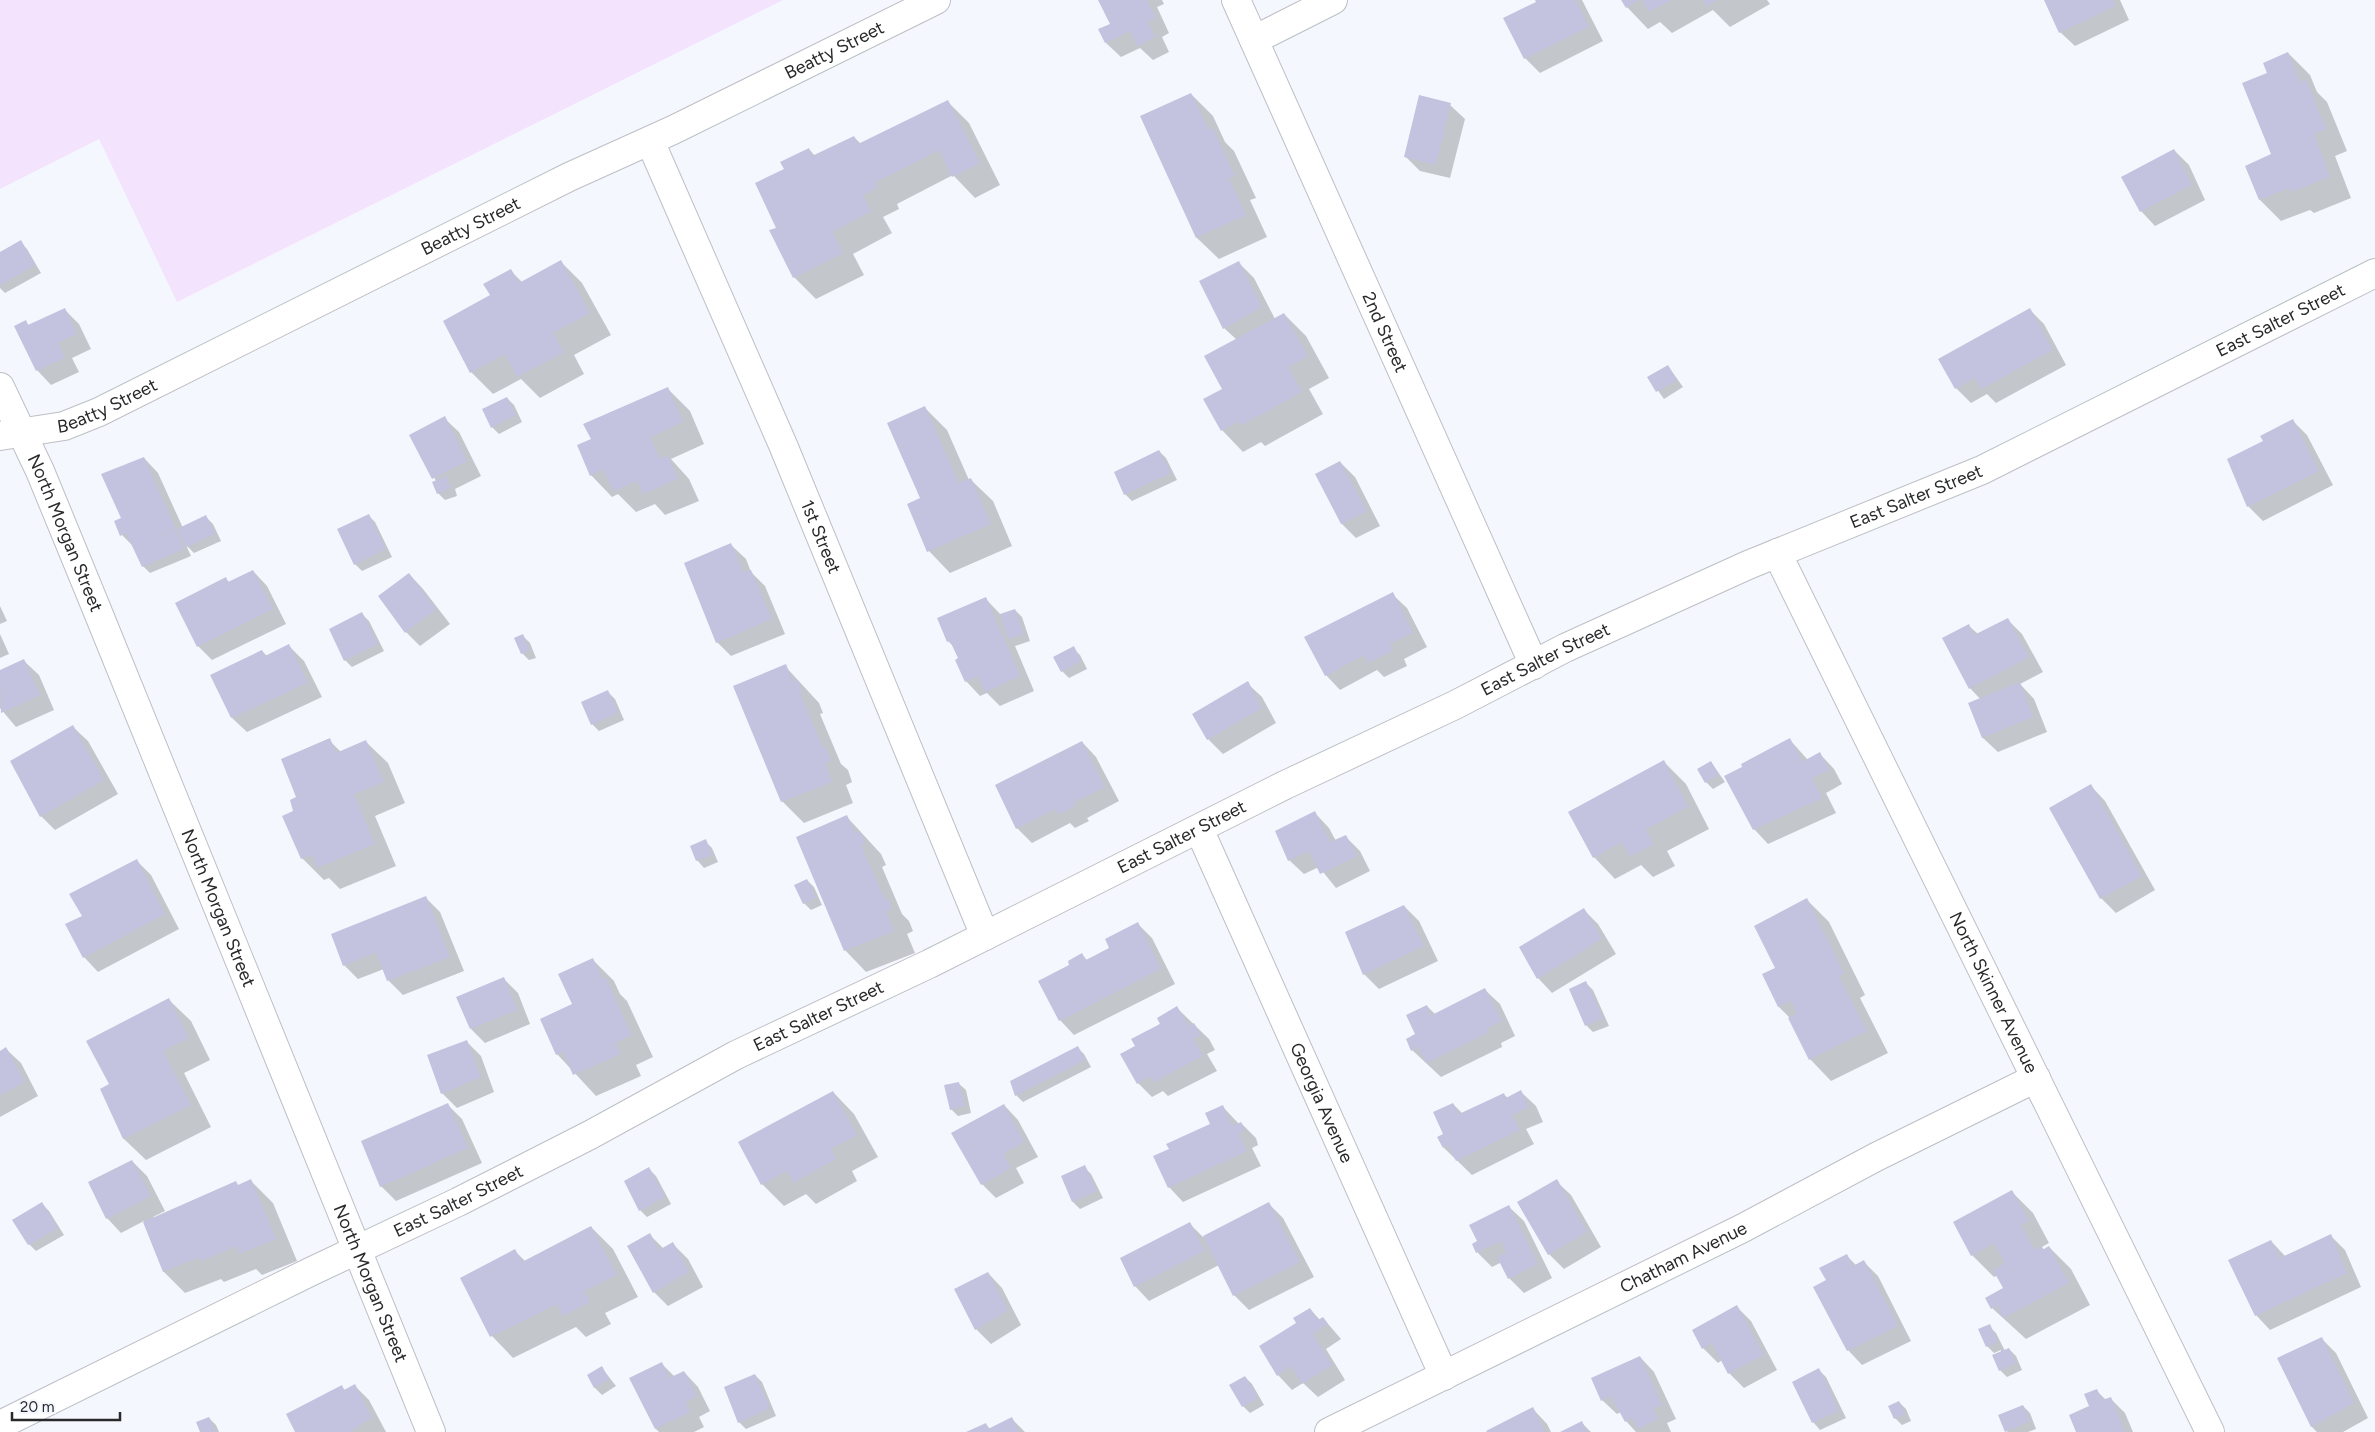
<svg xmlns="http://www.w3.org/2000/svg" width="2375" height="1432" font-family="Figtree,sans-serif">
	<style>
		.green { fill: #f3e3fc }
		.shadow { fill: #0003 }
		.building { fill: #c3c2df }
		.lines { fill: none; stroke-linecap: round; stroke-linejoin: round }
		.street-casing { stroke: #bcbfc5; stroke-width: 30 }
		.street { stroke: #fff; stroke-width: 28 }
		.labels { text-anchor: middle; dominant-baseline: central; stroke-width: 5; stroke-linejoin: round; paint-order: stroke }
		.street-label { font-size: 18px; fill: #28292b; stroke: #f4f8fe }
	</style>
	<rect width="100%" height="100%" fill="#f4f8fe"/>
	<path class="green" d="M0 0H783L177 302 99 139 0 189Z"/>
	<path class="shadow" d="M1100 0H1162L1164 4 1157 7 1169 33 1162 37 1169 52 1153 60 1140 48 1121 57 1106 43 1112 24Z
		M1537 0H1582L1603 41 1540 73 1525 58Z
		M1623 0H1767L1770 4 1730 27 1713 10 1672 33 1660 22 1648 29 1627 7Z
		M2045 0H2120L2129 20 2075 46 2060 32Z
		M2288 53 2310 75 2317 92 2327 102 2347 151 2335 156 2351 198 2314 213 2310 210 2281 221 2260 200 2273 154 2268 74Z
		M1191 94 1213 116 1225 142 1234 151 1256 198 1250 200 1267 237 1219 259 1197 238Z
		M948 102 969 123 1000 185 975 198 953 175 897 204 899 209 883 217 892 233 853 254 864 275 816 299 794 277 777 228 786 170 809 149 815 156 854 137 861 144Z
		M1450 105 1465 119 1450 178 1420 171 1405 156Z
		M2174 150 2189 165 2205 200 2155 226 2141 211Z
		M20 242 27 249 41 273 5 293 0 288V254Z
		M561 262 582 283 611 335 574 355 584 374 540 398 521 379 493 394 471 372 491 296 511 271 522 282Z
		M1239 263 1254 278 1275 319 1284 314 1306 336 1329 378 1309 389 1323 414 1265 446 1261 442 1243 452 1222 430 1224 390 1237 340 1224 328Z
		M65 310 79 324 91 349 72 358 79 372 51 385 37 370 25 322 30 326Z
		M2030 310 2044 324 2066 365 1996 403 1987 394 1971 403 1956 388Z
		M1668 366 1683 387 1664 399 1649 378Z
		M668 389 690 411 704 444 671 459 689 479 699 501 665 515 655 504 636 512 618 494 612 497 591 475 592 440Z
		M507 398 514 405 522 422 499 434 492 427Z
		M925 408 947 430 969 480H971L993 501 1012 546 950 573 929 551 922 498Z
		M444 418 459 432 481 476 455 489 457 496 445 500 438 493 436 481 411 435Z
		M2293 421 2307 435 2333 485 2263 521 2248 506 2228 459 2264 441Z
		M1159 451 1166 458 1177 480 1132 501 1125 494Z
		M144 458 158 473 183 528 206 517 213 524 221 541 194 553 186 545 191 556 150 573 143 566 136 549 122 535Z
		M1340 462 1355 477 1380 526 1356 538 1342 524 1317 475Z
		M368 515 375 522 392 557 362 571 355 564Z
		M731 545 746 559 751 572 765 586 785 634 731 656 717 642Z
		M253 571 267 586 286 624 212 660 198 646 226 579 230 583Z
		M409 574 423 589 450 624 420 646 406 632Z
		M1392 594 1407 608 1427 647 1404 659 1407 666 1384 677 1377 670 1340 690 1326 675Z
		M985 598 1001 615 1015 610 1022 617 1030 641 1015 646 1034 691 1000 706 987 693 980 696 966 681 960 659 955 648 948 641Z
		M0 606 7 621 0 624Z
		M362 614 369 621 384 651 352 667 345 660Z
		M2007 619 2022 634 2043 672 2020 684 2034 699 2047 732 1998 752 1983 738 1970 704 1981 700 1970 688 1969 626 1978 634Z
		M0 634 9 654 0 658Z
		M523 636 530 643 536 658 529 660 522 653Z
		M289 646 304 661 322 697 247 732 232 718 262 651 267 656Z
		M1073 648 1080 655 1087 669 1069 678 1062 671Z
		M24 661 39 675 54 710 16 727 0 708V671Z
		M785 666 819 703 823 713 820 714 841 764 848 770 852 782 846 785 853 803 804 823 782 801Z
		M1247 683 1262 697 1276 723 1223 754 1208 739Z
		M608 692 615 699 624 720 599 731 592 724Z
		M73 727 88 741 118 794 55 830 41 816Z
		M329 740 341 752 366 742 388 763 405 803 375 816 396 866 340 889 329 878 324 880 302 858 295 812Z
		M1790 740 1808 760 1820 754 1834 769 1842 784 1826 793 1836 813 1768 844 1754 829Z
		M1082 742 1096 757 1119 801 1087 818 1089 821 1075 828 1070 823 1032 843 1017 828Z
		M1664 762 1686 784 1709 829 1667 851 1675 866 1653 877 1641 865 1615 879 1594 857Z
		M1711 762 1725 782 1713 789 1706 782Z
		M2091 786 2105 801 2155 890 2116 913 2101 898Z
		M1315 813 1329 828 1336 841 1345 836 1360 851 1370 871 1336 888 1319 867 1304 874 1289 860Z
		M847 817 881 854 886 865 882 867 902 914 909 921 913 931 907 934 915 953 866 972 845 950Z
		M705 841 712 848 718 862 704 868 697 860Z
		M136 860 151 875 179 929 98 972 84 957Z
		M807 880 814 887 822 905 811 910 804 903Z
		M426 898 440 912 464 971 403 995 388 980 384 969 358 979 344 965Z
		M1807 900 1829 922 1865 995 1860 998 1888 1053 1831 1081 1810 1059 1790 1018 1779 1007 1764 975 1776 968Z
		M1404 906 1419 921 1438 961 1379 989 1364 974Z
		M1584 910 1598 924 1616 954 1552 993 1538 978Z
		M1137 923 1152 938 1175 984 1074 1035 1060 1020 1071 965 1082 955 1087 960 1111 948Z
		M593 960 614 981 620 994 627 1001 653 1057 636 1065 641 1076 596 1096 557 1054 574 1005Z
		M503 978 518 993 530 1024 485 1043 471 1029Z
		M1586 983 1593 990 1609 1026 1593 1032 1586 1025Z
		M1485 990 1500 1004 1515 1036 1501 1043 1502 1047 1441 1077 1412 1050 1427 1006 1436 1015Z
		M169 1000 191 1021 210 1060 184 1073 211 1127 146 1160 124 1139 101 1089 110 1085Z
		M1177 1008 1209 1039 1215 1050 1207 1054 1217 1071 1168 1096 1163 1091 1152 1097 1138 1083 1136 1046Z
		M467 1042 481 1056 494 1092 457 1108 442 1093Z
		M1077 1047 1084 1054 1091 1067 1023 1102 1016 1095Z
		M6 1049 21 1063 38 1096 0 1117V1052Z
		M958 1083 966 1090 971 1113 958 1116 951 1109Z
		M833 1092 854 1114 878 1157 852 1171 857 1181 816 1204 806 1194 784 1206 762 1184Z
		M1521 1092 1536 1106 1543 1122 1526 1129 1534 1144 1472 1175 1444 1148 1453 1104 1463 1114 1503 1094 1508 1098Z
		M447 1104 462 1119 482 1163 396 1201 381 1186Z
		M1004 1105 1018 1120 1038 1157 1016 1168 1024 1183 996 1198 982 1184Z
		M1223 1107 1239 1124 1241 1123 1256 1138 1258 1145 1252 1148 1261 1166 1183 1202 1169 1187 1170 1150 1211 1124Z
		M132 1161 147 1176 165 1211 153 1217 154 1218 251 1181 273 1203 297 1261 262 1275 256 1269 224 1282 221 1279 185 1293 164 1272 144 1221 121 1233 107 1218Z
		M1084 1167 1091 1174 1103 1198 1080 1209 1073 1202 1063 1176Z
		M649 1169 656 1176 671 1204 647 1217 640 1210Z
		M1556 1181 1571 1195 1601 1247 1564 1269 1549 1254Z
		M2011 1191 2033 1213 2049 1243 2042 1247 2044 1250 2049 1247 2071 1269 2090 1305 2026 1339 1992 1308 2005 1288 1998 1275 1994 1277 1972 1255Z
		M1268 1203 1283 1218 1314 1277 1249 1310 1234 1295 1219 1265 1149 1301 1135 1286 1190 1224 1203 1237Z
		M42 1204 49 1211 64 1235 36 1251 29 1244Z
		M1509 1207 1524 1221 1552 1278 1524 1293 1509 1278 1502 1262 1492 1267 1478 1253 1473 1244 1479 1242Z
		M591 1227 613 1249 638 1297 605 1313 611 1324 586 1337 576 1327 513 1358 492 1336 515 1251 525 1261Z
		M650 1235 664 1249 673 1244 688 1259 703 1287 668 1306 654 1292Z
		M2331 1236 2345 1250 2361 1287 2270 1330 2256 1315 2271 1241 2285 1256Z
		M1846 1255 1856 1265 1864 1262 1878 1276 1911 1341 1862 1365 1848 1350 1828 1281Z
		M988 1273 1002 1288 1021 1325 991 1344 976 1329 956 1290Z
		M1737 1307 1751 1321 1777 1370 1744 1388 1729 1373 1722 1360 1718 1363 1703 1348Z
		M1310 1309 1320 1320 1323 1318 1341 1339 1326 1349 1345 1380 1318 1397 1303 1383 1292 1390 1278 1375 1298 1323Z
		M1989 1326 1996 1333 2005 1351 2009 1349 2016 1356 2022 1370 2007 1377 2000 1370 2001 1350 1994 1353 1987 1346Z
		M2321 1338 2336 1353 2368 1418 2343 1432H2317L2312 1427 2278 1359Z
		M1640 1357 1654 1372 1676 1419 1667 1423 1671 1432H1636L1626 1421 1621 1412 1617 1414 1602 1400Z
		M661 1363 675 1377 684 1372 698 1387 710 1411 699 1417 704 1427 694 1432H659L656 1429 631 1379Z
		M602 1368 616 1386 602 1395 595 1388 589 1376Z
		M1819 1370 1826 1377 1846 1418 1820 1430 1813 1422Z
		M755 1375 762 1382 776 1416 746 1429 739 1422Z
		M1245 1377 1252 1384 1264 1405 1250 1413 1243 1406Z
		M355 1386 369 1400 386 1432H296L342 1387 345 1390Z
		M2097 1391 2106 1400 2110 1398 2125 1413 2133 1432H2077Z
		M1899 1402 1906 1409 1911 1421 1902 1425 1895 1418Z
		M2023 1406 2030 1413 2036 1429 2028 1432H2007Z
		M1533 1409 1547 1424 1551 1432H1489Z
		M209 1418 216 1425 219 1432H202Z
		M1012 1419 1025 1432H969L986 1424 990 1429Z
		M1582 1423 1591 1432H1562Z"/>
	<path class="building" d="M1098 0H1147L1156 18 1148 22 1155 37 1137 46 1130 31 1105 43 1098 29 1110 24Z
		M1535 0H1576L1589 27 1524 59 1503 18 1536 2Z
		M1621 0H1639L1626 8Z
		M1642 0H1671L1649 12Z
		M1704 0H1717L1707 6Z
		M2044 0H2113L2115 6 2059 33Z
		M2288 52 2300 82 2306 79 2326 129 2314 134 2330 177 2291 192 2289 188 2259 200 2245 166 2271 154 2242 83 2267 73 2263 63Z
		M1191 93 1209 130 1213 128 1235 176 1229 178 1246 215 1196 238 1140 116Z
		M1419 95 1451 103 1436 165 1404 157Z
		M948 100 980 163 952 177 939 150 876 182 878 187 863 195 871 211 832 232 843 253 793 278 769 230 776 228 755 183 784 169 780 162 809 148 812 156 854 136 858 144Z
		M2174 149 2192 185 2140 212 2121 177Z
		M21 240 35 265 0 285V252Z
		M561 260 590 313 553 333 564 352 517 377 505 354 470 373 443 321 490 295 483 284 511 269 519 283Z
		M1239 261 1262 307 1223 329 1199 281Z
		M65 308 77 334 58 343 65 358 36 371 14 326 26 320 28 325Z
		M2030 308 2053 350 1981 389 1975 378 1955 389 1938 359Z
		M1284 313 1308 356 1288 367 1302 392 1242 425 1239 421 1221 431 1203 399 1222 389 1204 356Z
		M1668 365 1677 380 1656 392 1647 377Z
		M668 387 683 422 650 437 660 459 668 455 678 479 643 494 637 481 613 491 603 469 590 476 577 445 591 439 583 424Z
		M507 397 516 415 491 428 482 409Z
		M925 406 959 483 971 478 991 524 927 552 907 504 920 498 887 423Z
		M445 416 467 461 432 479 409 435Z
		M2293 419 2319 471 2247 507 2227 459 2263 441 2260 436Z
		M1159 450 1171 473 1124 495 1114 472Z
		M144 457 176 529 143 544 176 530 184 549 142 567 126 533 120 536 114 521 121 518 101 474Z
		M1340 461 1367 511 1341 524 1315 474Z
		M446 476 451 488 437 494 432 482Z
		M369 514 386 549 354 565 337 529Z
		M206 515 215 534 186 547 177 529Z
		M731 543 744 573 751 570 772 619 716 643 684 563Z
		M253 570 273 609 197 647 175 603 226 577 228 582Z
		M409 573 436 609 405 633 378 596Z
		M1393 592 1413 633 1390 644 1393 651 1368 663 1364 655 1325 676 1304 637Z
		M986 597 1020 676 985 692 978 676 965 682 955 660 958 658 950 641 947 642 937 618Z
		M1015 609 1024 634 1008 639 1000 614Z
		M362 612 378 644 344 661 329 629Z
		M2008 618 2029 657 1969 689 1942 638 1969 624 1974 635Z
		M523 634 530 651 521 654 514 638Z
		M289 644 308 683 231 718 210 675 262 650 265 656Z
		M1074 646 1081 661 1061 672 1053 657Z
		M24 659 40 695 1 713 0 670Z
		M786 664 793 682 798 680 802 692 800 693 823 748 826 747 831 760 825 763 832 782 781 802 733 686Z
		M1248 681 1262 708 1207 740 1192 714Z
		M2020 682 2033 717 1982 738 1968 703Z
		M608 690 618 713 591 725 581 702Z
		M73 725 104 780 40 817 10 761Z
		M330 738 336 753 366 740 384 782 354 794 375 844 317 868 312 855 301 859 282 816 293 811 290 800 296 797 281 759Z
		M1790 738 1802 762 1820 752 1829 770 1812 778 1822 798 1753 830 1724 776 1742 767 1741 764Z
		M1082 741 1105 787 1073 803 1075 806 1059 815 1056 809 1016 829 995 785Z
		M1664 760 1688 807 1646 829 1654 844 1630 856 1622 842 1593 858 1568 812Z
		M1711 761 1719 775 1705 783 1697 769Z
		M2091 784 2142 876 2100 899 2049 808Z
		M1315 811 1330 842 1346 835 1357 856 1320 874 1309 851 1288 861 1275 831Z
		M847 815 855 833 860 831 865 843 861 845 885 900 888 898 892 909 886 912 894 931 844 951 796 837Z
		M706 839 712 855 696 861 690 846Z
		M137 859 165 914 83 958 65 924 82 916 69 894Z
		M807 879 816 898 803 904 794 885Z
		M426 896 450 957 387 981 376 952 343 966 331 934Z
		M1807 898 1844 973 1839 976 1867 1031 1809 1060 1788 1018 1797 1013 1791 1001 1778 1007 1762 974 1775 968 1754 926Z
		M1404 905 1424 946 1363 975 1345 932Z
		M1584 908 1602 939 1537 979 1519 947Z
		M1138 922 1161 969 1059 1021 1038 981 1069 965 1068 961 1082 953 1086 960 1109 948 1105 939Z
		M593 958 602 979 606 978 632 1035 615 1043 621 1054 573 1075 563 1052 556 1055 540 1019 572 1004 558 974Z
		M504 977 517 1010 470 1029 456 997Z
		M1586 981 1603 1018 1585 1026 1569 989Z
		M1485 988 1502 1021 1487 1028 1489 1032 1426 1063 1418 1047 1411 1051 1406 1039 1415 1034 1406 1015 1427 1005 1430 1016Z
		M169 998 189 1038 163 1051 191 1105 123 1139 100 1089 109 1084 86 1041Z
		M1177 1006 1188 1026 1194 1023 1201 1035 1193 1039 1203 1056 1153 1082 1149 1076 1137 1084 1120 1054 1135 1046 1131 1039 1160 1024 1157 1018Z
		M467 1040 481 1077 441 1094 427 1055Z
		M1078 1046 1085 1060 1015 1096 1010 1081Z
		M6 1047 25 1082 0 1095V1051Z
		M959 1082 965 1106 950 1110 944 1085Z
		M1521 1090 1529 1107 1512 1115 1520 1130 1456 1161 1448 1145 1443 1148 1437 1137 1443 1134 1433 1112 1453 1103 1459 1114 1504 1093 1506 1098Z
		M833 1091 857 1135 831 1149 836 1159 793 1183 787 1171 761 1185 738 1142Z
		M448 1103 468 1148 380 1187 361 1141Z
		M1004 1104 1024 1142 1003 1154 1011 1168 981 1185 951 1133Z
		M1223 1105 1232 1126 1241 1122 1245 1130 1238 1133 1247 1151 1168 1188 1153 1156 1169 1149 1166 1144 1210 1124 1205 1113Z
		M132 1160 151 1196 106 1219 88 1182Z
		M1085 1165 1097 1191 1072 1202 1061 1176Z
		M649 1167 665 1197 639 1211 624 1181Z
		M251 1179 276 1239 239 1254 236 1246 201 1261 199 1257 163 1272 143 1222 236 1181 238 1185Z
		M1557 1179 1587 1232 1548 1255 1517 1202Z
		M2012 1190 2029 1221 2021 1225 2034 1249 2039 1246 2042 1250 2049 1246 2069 1283 2003 1318 1997 1305 1991 1309 1985 1298 2003 1288 1993 1270 2005 1263 1994 1243 1971 1256 1953 1222Z
		M42 1202 58 1228 28 1245 12 1220Z
		M1269 1202 1300 1262 1233 1296 1203 1236Z
		M1509 1205 1538 1264 1508 1279 1497 1257 1506 1253 1501 1241 1476 1253 1472 1244 1477 1241 1469 1225Z
		M1190 1222 1205 1251 1134 1287 1120 1258Z
		M591 1226 617 1275 584 1291 590 1302 563 1316 557 1304 490 1337 460 1278 515 1249 522 1262Z
		M650 1233 659 1250 673 1242 689 1272 653 1293 627 1246Z
		M2331 1234 2347 1273 2255 1316 2228 1260 2271 1240 2280 1258Z
		M1847 1254 1853 1266 1864 1260 1898 1326 1847 1351 1813 1287 1826 1280 1819 1268Z
		M988 1272 1008 1310 975 1330 954 1289Z
		M1737 1305 1764 1355 1728 1374 1712 1343 1702 1349 1692 1330Z
		M1310 1308 1318 1320 1323 1317 1328 1324 1313 1334 1332 1365 1302 1384 1291 1366 1277 1376 1259 1346 1296 1323 1293 1318Z
		M1990 1324 1998 1342 1986 1347 1978 1329Z
		M2322 1337 2354 1403 2311 1427 2277 1358Z
		M2009 1348 2016 1363 1999 1371 1992 1355Z
		M1640 1356 1662 1405 1653 1408 1658 1419 1638 1429 1632 1418 1625 1422 1611 1396 1601 1401 1591 1378Z
		M662 1362 669 1378 684 1371 697 1396 686 1402 690 1412 655 1429 629 1378Z
		M602 1366 609 1379 594 1388 587 1375Z
		M1819 1368 1839 1411 1812 1423 1792 1382Z
		M755 1374 770 1408 738 1423 724 1387Z
		M1245 1376 1258 1398 1242 1407 1229 1385Z
		M355 1384 372 1418 349 1432H295L286 1414 342 1385 344 1390Z
		M2097 1389 2102 1400 2111 1397 2125 1432H2076L2069 1415 2089 1406 2084 1394Z
		M1899 1401 1905 1414 1894 1419 1888 1406Z
		M2023 1405 2030 1421 2005 1432 1998 1415Z
		M1533 1407 1545 1432H1487L1486 1431Z
		M209 1417 216 1432H200L196 1422Z
		M1012 1417 1019 1432H966L986 1423 988 1429Z
		M1582 1421 1587 1432H1560Z"/>
	<g class="lines">
		<defs>
			<g id="street">
				<path id="s1" d="M1236 0 1534 665"/>
				<path d="M1254 40 1333 0"/>
				<path id="s2" d="M650 141 783 445 985 936"/>
				<path id="s3" d="M0 387 40 471 93 600 431 1432"/>
				<path id="s4" d="M0 436 64 426 99 412 569 177 673 130 936 0"/>
				<path id="s5" d="M1777 553 2210 1432"/>
				<path id="s6" d="M1199 829 1444 1376"/>
				<path id="s7" d="M0 1425 310 1272 458 1202 590 1135 736 1055 929 964 1285 785 1455 705 1565 648 1748 565 1982 470 2375 273"/>
				<path id="s8" d="M1329 1432 1743 1228 1876 1157 2036 1078"/>
			</g>
		</defs>
		<use href="#street" class="street-casing"/>
		<use href="#street" class="street"/>
	</g>
	<g class="labels">
		<g class="street-label">
			<text stroke="none"><textPath href="#s4" startOffset="922">Beatty Street</textPath></text>
			<text stroke="none"><textPath href="#s4" startOffset="518">Beatty Street</textPath></text>
			<text stroke="none"><textPath href="#s7" startOffset="2535">East Salter Street</textPath></text>
			<text stroke="none"><textPath href="#s1" startOffset="364">2nd Street</textPath></text>
			<text stroke="none"><textPath href="#s4" startOffset="112">Beatty Street</textPath></text>
			<text stroke="none"><textPath href="#s7" startOffset="2130">East Salter Street</textPath></text>
			<text stroke="none"><textPath href="#s3" startOffset="160">North Morgan Street</textPath></text>
			<text stroke="none"><textPath href="#s2" startOffset="431">1st Street</textPath></text>
			<text stroke="none"><textPath href="#s7" startOffset="1725">East Salter Street</textPath></text>
			<text stroke="none"><textPath href="#s7" startOffset="1320">East Salter Street</textPath></text>
			<text stroke="none"><textPath href="#s3" startOffset="565">North Morgan Street</textPath></text>
			<text stroke="none"><textPath href="#s5" startOffset="490">North Skinner Avenue</textPath></text>
			<text stroke="none"><textPath href="#s7" startOffset="915">East Salter Street</textPath></text>
			<text stroke="none"><textPath href="#s6" startOffset="300">Georgia Avenue</textPath></text>
			<text stroke="none"><textPath href="#s7" startOffset="510">East Salter Street</textPath></text>
			<text stroke="none"><textPath href="#s8" startOffset="395">Chatham Avenue</textPath></text>
			<text stroke="none"><textPath href="#s3" startOffset="970">North Morgan Street</textPath></text>
		</g>
	</g>
	<path d="M12 1412v8h108v-8" fill="none" stroke="#28292b" stroke-width="2.5"/>
	<text x="20" y="1412" font-size="15" fill="#28292b" stroke="#f4f8fe" stroke-width="4" paint-order="stroke">20 m</text>
</svg>
